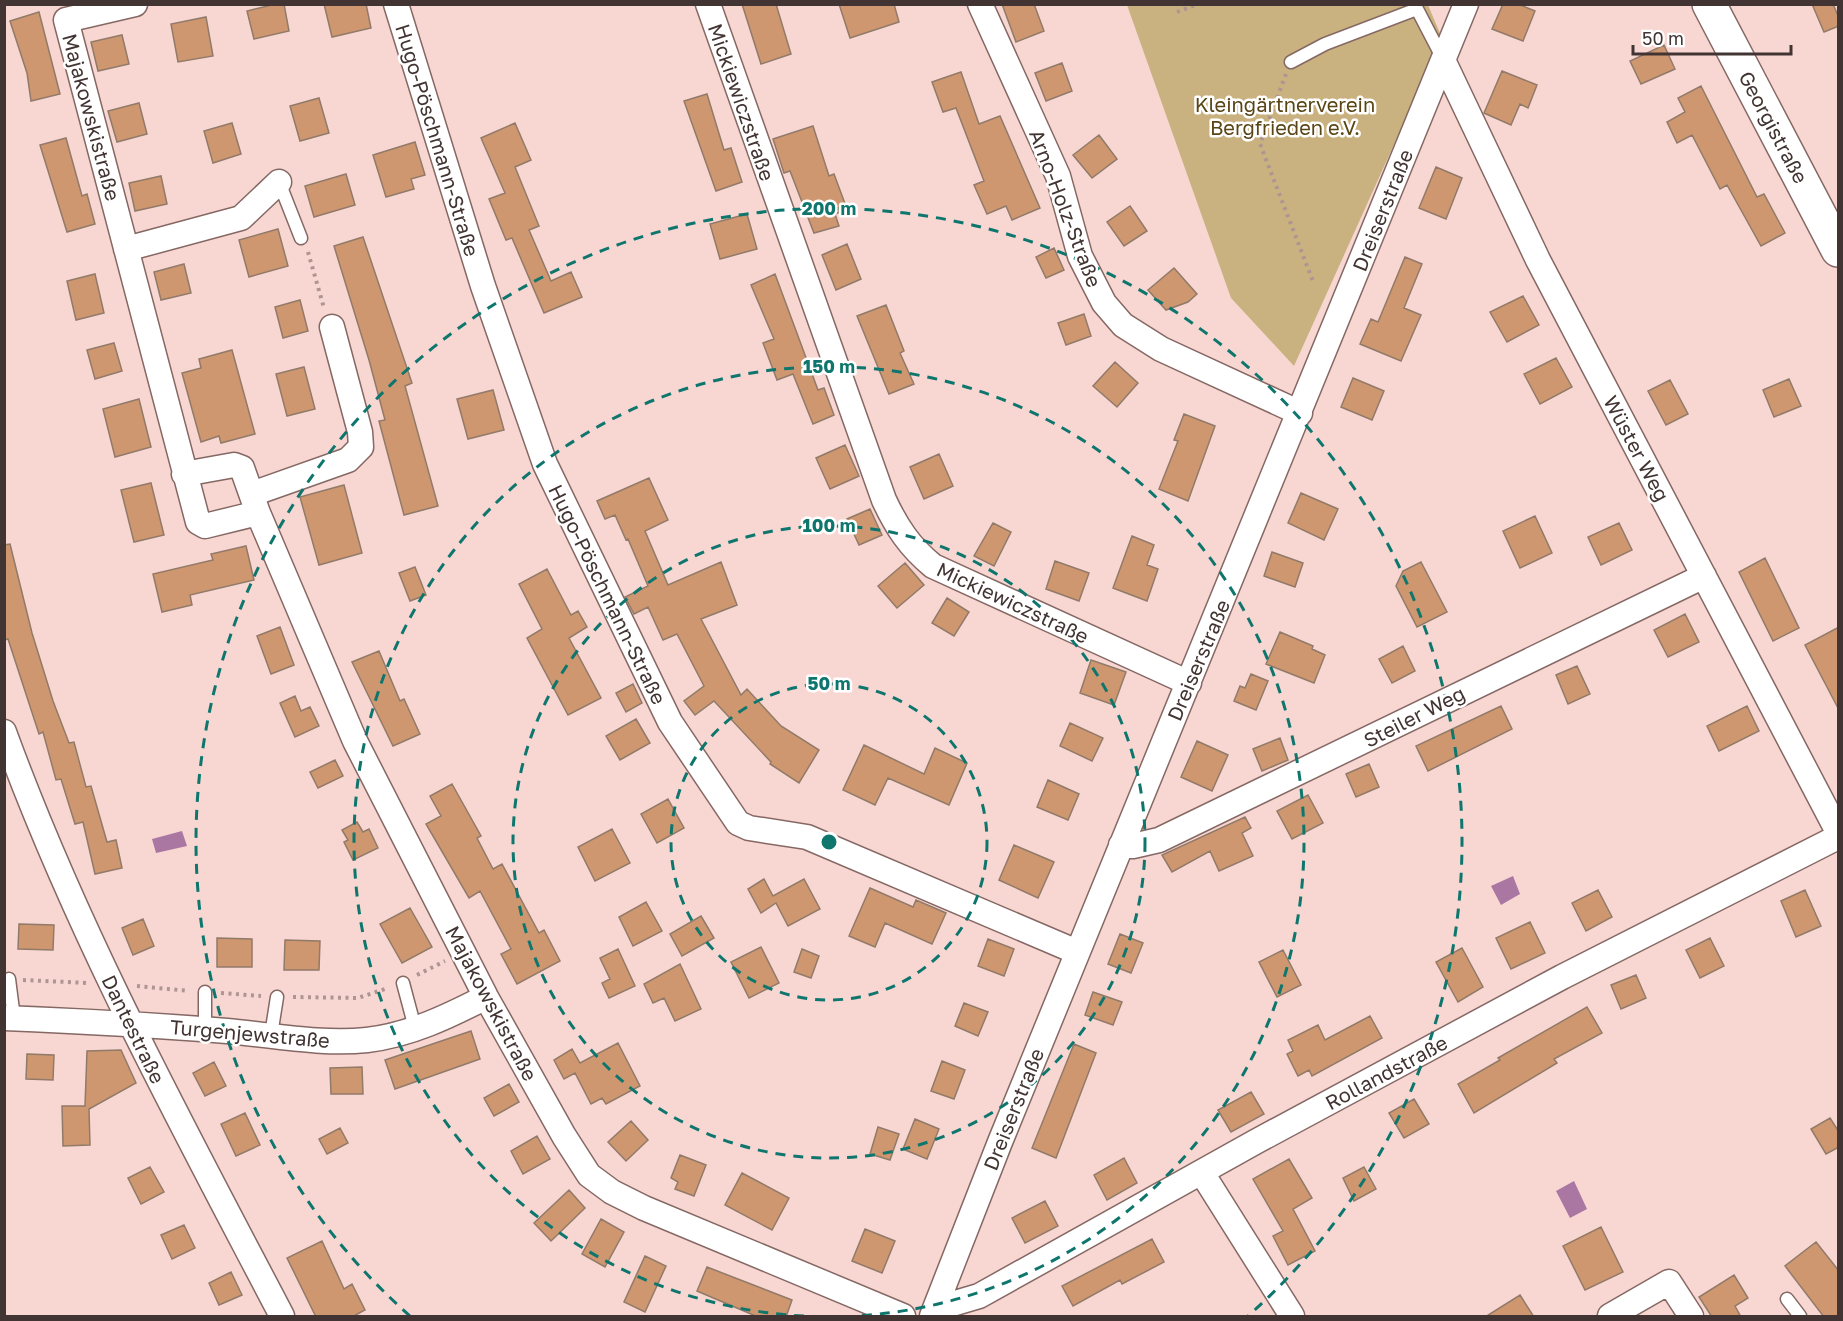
<svg xmlns="http://www.w3.org/2000/svg" width="1843" height="1321" font-family="'Golos Text',sans-serif">
	<style>
		.green { fill: #c9b27f }
		.water { fill: #aa77a3 }
		.building { fill: #cf976f; stroke: #917a69; stroke-width: 1.5 }
		.lines { fill: none; stroke-linecap: round; stroke-linejoin: round }
		.lane-casing { stroke: #856864; stroke-width: 15 }
		.street-casing { stroke: #856864; stroke-width: 27 }
		.secondary-casing { stroke: #856864; stroke-width: 36 }
		.path { stroke: #ae9592; stroke-width: 4; stroke-dasharray: 3 4.5; stroke-linecap: butt }
		.lane { stroke: #fff; stroke-width: 12 }
		.street { stroke: #fff; stroke-width: 24 }
		.secondary { stroke: #fff; stroke-width: 33 }
		.ring { fill: none; stroke: #0f766e; stroke-width: 3; stroke-dasharray: 10 8 }
		.labels { text-anchor: middle; dominant-baseline: central; stroke-width: 5; stroke-linejoin: round; paint-order: stroke }
		.street-label { font-size: 20px; fill: #413432; stroke: #fff }
		.park-label { font-size: 20px; fill: #594515; stroke: #fff }
		.centre { fill: #0f766e; stroke: #fff; stroke-width: 3 }
		.ring-label { font-size: 18px; text-anchor: middle; font-weight: bold; fill: #0f766e; stroke: #fff; stroke-width: 5; stroke-linejoin: round; paint-order: stroke }
	</style>
	<rect width="100%" height="100%" fill="#f8d7d2"/>
	<path class="green" d="M1127 5H1428L1442 38 1294 366 1231 298Z"/>
	<path class="water" d="M182 831 187 846 156 853 152 839Z
		M1513 876 1520 894 1501 905 1491 886Z
		M1574 1181 1587 1209 1570 1218 1556 1191Z"/>
	<path class="building" d="M276 4H284L289 31 254 39 247 11Z
		M324 4H366L371 28 332 37Z
		M742 4H776L791 54 761 64Z
		M839 4H894L899 22 850 38Z
		M1002 4H1034L1044 31 1016 42Z
		M1503 4H1518L1535 11 1523 41 1492 29Z
		M1812 4H1833L1839 18V26L1824 32Z
		M39 12 60 94 31 101 27 73 10 21Z
		M206 17 213 56 178 62 171 24Z
		M122 35 129 64 98 71 91 42Z
		M1664 45 1675 69 1641 84 1630 61Z
		M1062 63 1072 91 1046 101 1035 73Z
		M1502 71 1537 85 1528 108 1520 104 1511 125 1484 113Z
		M961 72 979 124 1000 116 1040 208 1012 220 1006 206 987 214 974 185 984 181 956 108 943 112 932 82Z
		M1701 86 1757 197 1764 194 1785 233 1761 246 1727 185 1720 189 1692 135 1677 143 1667 122 1685 112 1678 98Z
		M707 94 724 150 731 148 742 182 716 191 684 101Z
		M319 98 329 133 300 141 290 106Z
		M139 103 147 134 117 142 108 111Z
		M232 123 241 154 213 163 204 131Z
		M515 123 531 160 515 167 539 226 529 230 551 281 571 272 582 297 544 313 512 238 506 240 489 199 505 193 481 138Z
		M813 126 829 176 834 174 847 209 835 214 839 226 814 233 790 171 784 173 773 139Z
		M1099 135 1117 159 1092 178 1073 155Z
		M66 138 82 196 87 194 95 224 67 232 40 145Z
		M415 142 425 175 411 179 414 189 386 197 373 155Z
		M1436 167 1462 178 1446 219 1419 208Z
		M346 174 355 205 314 217 305 186Z
		M161 176 167 204 135 211 129 183Z
		M1130 206 1147 231 1124 246 1107 222Z
		M747 214 757 249 720 259 710 224Z
		M278 229 288 266 249 277 239 240Z
		M363 237 412 383 405 386 438 506 404 515 379 421 385 420 369 360 334 246Z
		M847 244 861 279 836 290 822 255Z
		M1054 248 1064 270 1046 278 1036 257Z
		M1405 257 1422 264 1404 308 1421 315 1401 361 1360 344 1371 319 1378 322Z
		M184 264 191 293 161 300 154 272Z
		M1174 268 1197 294 1188 302 1166 310 1148 290Z
		M95 274 104 313 76 320 67 281Z
		M775 274 818 390 824 388 834 415 813 424 793 374 777 380 763 343 774 339 751 285Z
		M1523 296 1539 325 1507 342 1490 312Z
		M300 300 308 331 283 338 275 307Z
		M886 305 904 351 900 353 914 384 889 394 857 316Z
		M1084 314 1091 336 1066 345 1058 323Z
		M114 343 122 371 95 379 87 350Z
		M232 350 255 434 221 443 219 436 201 442 182 373 201 368 199 359Z
		M1556 358 1572 387 1540 404 1524 374Z
		M1115 362 1138 383 1117 407 1093 386Z
		M304 367 315 409 287 416 276 374Z
		M1353 378 1384 391 1372 420 1341 407Z
		M1789 379 1801 406 1774 417 1763 390Z
		M1670 380 1688 414 1666 425 1648 391Z
		M493 390 504 430 468 439 457 399Z
		M139 399 151 447 115 457 103 409Z
		M1184 414 1215 426 1188 501 1159 489 1178 441 1174 440Z
		M845 445 859 476 830 489 816 458Z
		M939 454 953 486 924 499 910 467Z
		M649 478 668 520 645 531 668 585 721 562 737 605 701 619 741 695 747 689 781 726 819 750 799 783 770 764 771 762 714 701 695 715 684 701 704 686 677 634 663 640 648 607 634 614 625 597 648 586 628 539 626 540 615 515 605 519 597 501Z
		M151 483 164 535 134 542 121 490Z
		M344 485 362 553 319 565 300 497Z
		M1301 493 1338 509 1324 540 1288 523Z
		M870 509 882 535 859 545 847 519Z
		M1535 516 1552 553 1520 568 1503 531Z
		M993 523 1011 532 994 566 974 556Z
		M1619 523 1632 550 1601 565 1588 537Z
		M1132 536 1154 545 1147 565 1158 569 1147 601 1113 588Z
		M10 544 32 633 53 701 69 743 74 742 86 787 91 786 107 842 116 840 122 868 95 874 83 822 75 824 61 779 56 780 43 732 39 734 8 639 4 640V545Z
		M246 546 254 580 190 595 192 605 162 612 153 574 213 560 211 554Z
		M1272 552 1303 563 1295 587 1264 576Z
		M1765 558 1799 628 1773 641 1739 572Z
		M1055 561 1089 573 1079 601 1046 589Z
		M1421 562 1447 612 1417 627 1396 586 1403 571Z
		M905 563 924 585 897 608 878 586Z
		M415 567 426 595 410 601 399 573Z
		M547 569 571 615 578 611 587 627 569 638 601 698 568 715 527 638 542 629 519 584Z
		M947 598 969 612 954 636 932 623Z
		M1685 614 1699 642 1668 657 1654 630Z
		M280 627 294 665 271 674 257 636Z
		M1839 627V710L1805 645Z
		M1280 632 1313 646 1312 649 1325 655 1314 683 1266 664Z
		M1403 646 1415 671 1392 683 1379 659Z
		M379 651 400 701 404 699 420 734 393 746 352 662Z
		M1091 660 1126 672 1114 705 1080 693Z
		M1577 666 1590 694 1568 704 1556 675Z
		M1251 674 1268 681 1256 710 1234 701 1240 686 1245 688Z
		M633 684 642 703 626 712 616 693Z
		M295 696 301 711 310 707 319 726 295 737 280 703Z
		M1501 706 1512 729 1428 771 1416 746Z
		M1747 706 1759 731 1719 751 1707 726Z
		M636 719 650 743 620 760 606 736Z
		M1070 723 1103 738 1092 761 1060 746Z
		M1280 738 1288 760 1262 771 1253 749Z
		M1197 741 1228 755 1212 791 1181 777Z
		M864 745 924 774 935 748 967 763 949 805 888 778 875 805 843 790Z
		M335 760 343 776 318 788 310 772Z
		M1369 764 1379 787 1356 797 1346 774Z
		M1048 780 1079 794 1068 820 1037 807Z
		M452 784 481 836 477 838 493 869 502 864 539 933 544 930 560 961 517 984 501 954 511 949 480 891 469 898 426 824 441 816 430 796Z
		M1308 795 1323 823 1292 839 1277 811Z
		M668 799 684 828 657 843 641 814Z
		M1245 817 1251 828 1242 833 1253 856 1219 871 1210 851 1172 872 1162 855Z
		M357 822 363 832 369 829 378 848 353 860 344 842 348 840 342 830Z
		M612 829 630 863 595 881 578 847Z
		M1014 845 1054 862 1038 898 999 880Z
		M764 879 773 896 804 879 820 909 788 926 776 903 761 913 748 889Z
		M870 888 913 907 916 900 946 913 932 944 885 923 875 947 849 936Z
		M1598 890 1612 917 1586 931 1572 903Z
		M1805 890 1821 926 1796 937 1781 901Z
		M646 902 662 931 633 946 619 917Z
		M410 908 432 947 402 963 380 924Z
		M701 916 714 938 682 956 670 934Z
		M143 919 154 946 133 955 122 928Z
		M1530 922 1545 953 1511 969 1496 938Z
		M19 924 54 925 53 950 18 949Z
		M1120 934 1143 943 1131 973 1108 964Z
		M217 938 252 939V967H217Z
		M1710 938 1724 966 1700 978 1686 950Z
		M988 939 1014 949 1004 976 978 966Z
		M285 940 320 941 319 970H284Z
		M761 947 779 983 749 998 731 962Z
		M1462 948 1483 987 1458 1002 1436 962Z
		M618 949 635 986 609 998 602 983 610 979 600 958Z
		M802 949 819 956 811 978 794 972Z
		M1283 950 1301 985 1277 997 1259 962Z
		M680 964 701 1009 675 1021 664 998 653 1003 644 984Z
		M1636 975 1646 998 1621 1009 1611 985Z
		M1093 992 1122 1002 1113 1025 1085 1015Z
		M964 1003 988 1012 978 1036 955 1026Z
		M1587 1007 1602 1033 1554 1059 1557 1063 1474 1113 1458 1084 1500 1060 1498 1058Z
		M1370 1016 1382 1038 1312 1076 1309 1070 1298 1076 1287 1054 1293 1051 1288 1040 1318 1025 1325 1040Z
		M471 1031 480 1059 395 1089 385 1060Z
		M618 1043 640 1086 606 1104 602 1098 591 1104 575 1073 564 1079 554 1060 572 1049 580 1063Z
		M1074 1044 1096 1053 1056 1158 1032 1148Z
		M121 1050 136 1083 89 1109 90 1145 63 1146 62 1106H85L87 1051Z
		M27 1054 54 1055 53 1080 26 1079Z
		M942 1061 965 1070 954 1099 931 1091Z
		M214 1062 226 1086 205 1096 193 1073Z
		M362 1067 363 1094H331L330 1068Z
		M509 1084 519 1102 494 1116 484 1098Z
		M1251 1092 1264 1114 1231 1132 1218 1110Z
		M1414 1099 1429 1124 1404 1138 1389 1113Z
		M245 1113 260 1145 236 1156 221 1124Z
		M1830 1118 1839 1132V1147L1826 1154 1811 1129Z
		M915 1119 939 1129 927 1159 903 1149Z
		M631 1121 648 1140 626 1161 608 1142Z
		M878 1127 899 1134 890 1160 870 1154Z
		M340 1128 348 1143 327 1154 319 1139Z
		M537 1136 550 1159 523 1174 511 1151Z
		M680 1155 706 1165 694 1196 675 1189 678 1182 671 1178Z
		M1124 1158 1137 1183 1107 1200 1094 1175Z
		M1289 1159 1312 1198 1293 1209 1315 1251 1288 1265 1273 1236 1283 1231 1253 1179Z
		M150 1167 164 1192 141 1204 128 1178Z
		M1364 1167 1376 1189 1354 1201 1343 1178Z
		M742 1173 789 1198 772 1230 725 1205Z
		M569 1190 585 1208 551 1241 534 1223Z
		M1045 1201 1058 1226 1025 1243 1012 1218Z
		M601 1219 624 1232 605 1267 582 1254Z
		M184 1225 195 1248 172 1259 161 1235Z
		M1601 1227 1623 1272 1585 1290 1563 1246Z
		M865 1229 895 1241 882 1273 852 1261Z
		M1152 1239 1164 1262 1122 1284 1120 1280 1073 1306 1062 1286Z
		M322 1241 344 1289 352 1284 365 1310 352 1317H316L287 1258Z
		M1816 1242 1839 1271V1317H1824L1785 1266Z
		M645 1256 666 1266 645 1312 624 1302Z
		M707 1267 792 1300 786 1317H758L697 1291Z
		M231 1272 242 1295 219 1305 209 1283Z
		M1734 1275 1748 1298 1735 1306 1741 1317H1712L1699 1297Z
		M1520 1295 1534 1317H1485Z"/>
	<g class="lines">
		<defs>
			<path id="lane" d="M1291 62 1325 44 1417 9 1443 59
				M279 182 301 238
				M9 979 14 1018
				M403 983 415 1028
				M205 992V1029
				M271 1035 277 997
				M1787 1299 1800 1316"/>
			<path id="street" d="M135 4 66 20 198 522 205 526 258 513
				M396 4 483 286 545 464 670 722 738 823 749 828 807 837 1077 952
				M708 4 884 500C897 528 910 547 933 566L1189 683
				M980 4 1058 176 1080 256 1104 303 1123 325 1161 349 1300 413
				M1443 60 1538 260 1838 832
				M126 249 241 218 279 182
				M184 474 234 465 242 468 258 513 355 741 486 997 564 1136 589 1175 612 1192 644 1208 903 1316
				M252 494 348 460 361 447 360 432 332 327
				M4 732C78 935 182 1125 282 1316
				M1121 845 1133 846 1159 840 1704 576
				M4 1018C79 1021 153 1025 227 1031 272 1035 322 1045 367 1040 410 1035 449 1016 486 997
				M1202 1173 1292 1316
				M935 1309 979 1296 1257 1141 1562 977 1838 837
				M932 1316 1000 1142 1466 4
				M1610 1316 1669 1282 1691 1316"/>
			<path id="secondary" d="M1709 4 1838 250"/>
		</defs>
		<use href="#lane" class="lane-casing"/>
		<use href="#street" class="street-casing"/>
		<use href="#secondary" class="secondary-casing"/>
		<path class="path" d="M1177 12 1198 4
			M1286 74 1260 144 1314 284
			M308 252 324 308
			M417 975 445 961
			M23 980 88 983
			M137 986 189 991
			M221 993 261 996
			M293 997 358 998 388 988"/>
		<use href="#lane" class="lane"/>
		<use href="#street" class="street"/>
		<use href="#secondary" class="secondary"/>
	</g>
	<g class="ring">
		<circle cx="829" cy="842" r="158"/>
		<circle cx="829" cy="842" r="316"/>
		<path d="M804 1316A475 475 0 1 1 854 1316"/>
		<path d="M410 1316A633 633 0 1 1 1248 1316"/>
	</g>
	<g class="labels">
		<g class="street-label">
			<text transform="translate(742 102) rotate(71)">Mickiewiczstraße</text>
			<text transform="translate(92 117) rotate(75)">Majakowskistraße</text>
			<text transform="translate(1774 127) rotate(62)">Georgistraße</text>
			<text transform="translate(438 140) rotate(73)">Hugo-Pöschmann-Straße</text>
			<text transform="translate(1066 208) rotate(69)">Arno-Holz-Straße</text>
			<text transform="translate(1382 210) rotate(-68)">Dreiserstraße</text>
			<text transform="translate(1637 448) rotate(62)">Wüster Weg</text>
			<text transform="translate(608 594) rotate(64)">Hugo-Pöschmann-Straße</text>
			<text transform="translate(1013 602) rotate(25)">Mickiewiczstraße</text>
			<text transform="translate(1198 660) rotate(-67)">Dreiserstraße</text>
			<text transform="translate(1414 716) rotate(-27)">Steiler Weg</text>
			<text transform="translate(492 1003) rotate(62)">Majakowskistraße</text>
			<text transform="translate(134 1029) rotate(64)">Dantestraße</text>
			<text transform="translate(250 1033) rotate(5)">Turgenjewstraße</text>
			<text transform="translate(1386 1072) rotate(-28)">Rollandstraße</text>
			<text transform="translate(1013 1109) rotate(-68)">Dreiserstraße</text>
		</g>
		<g class="park-label">
			<text x="1285" y="104">Kleingärtnerverein<tspan x="1285" dy="23">Bergfrieden e.V.</tspan></text>
		</g>
	</g>
	<circle cx="829" cy="842" r="9" class="centre"/>
	<g class="ring-label">
		<text x="829" y="215">200 m</text>
		<text x="829" y="373">150 m</text>
		<text x="829" y="532">100 m</text>
		<text x="829" y="690">50 m</text>
	</g>
	<rect width="1843" height="1321" fill="none" stroke="#413432" stroke-width="12"/>
	<path d="M1633 45v9h158v-9" fill="none" stroke="#413432" stroke-width="3"/>
	<text x="1642" y="45" font-size="18" fill="#413432" stroke="#ffffff" stroke-width="4.5" paint-order="stroke">50 m</text>
</svg>
